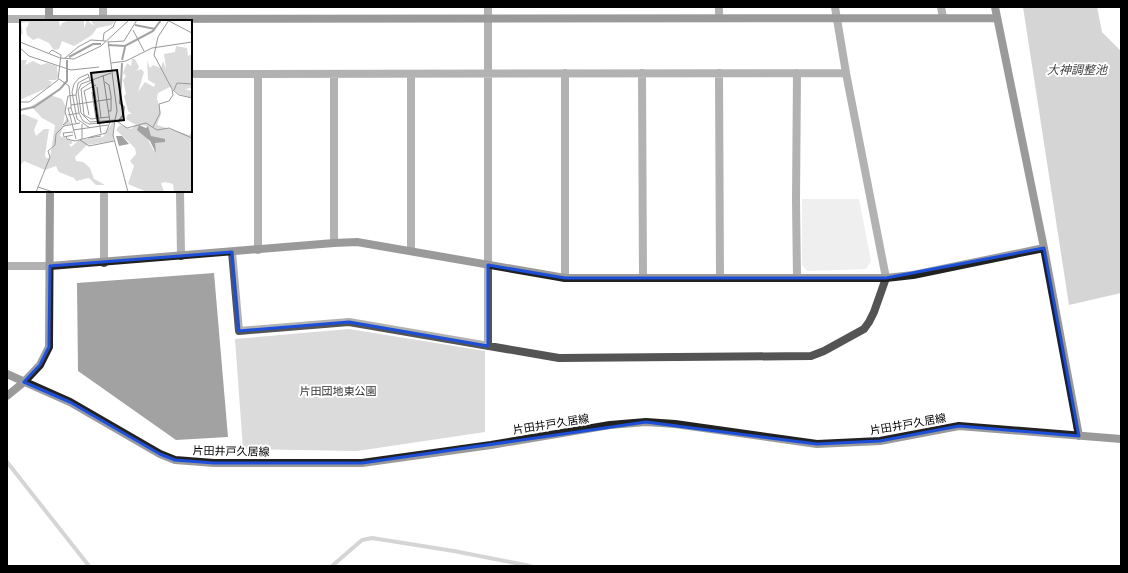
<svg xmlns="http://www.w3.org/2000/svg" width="1128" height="573" font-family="'IBM Plex Sans','Noto Sans JP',sans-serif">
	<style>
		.green { fill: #dbdbdb }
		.water { fill: #a2a2a2 }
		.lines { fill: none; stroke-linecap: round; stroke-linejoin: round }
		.stream { stroke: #a2a2a2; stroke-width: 4 }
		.street { stroke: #545454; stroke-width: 8 }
		.secondary { stroke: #212121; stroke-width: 8 }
		.marked { fill: none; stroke: #1d4ed8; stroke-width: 3; stroke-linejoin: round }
		.labels { text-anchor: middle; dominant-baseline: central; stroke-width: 4; stroke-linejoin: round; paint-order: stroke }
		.park-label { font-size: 11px; fill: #323232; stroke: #fff }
		.street-label { font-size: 11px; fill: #000; stroke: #fff }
		.water-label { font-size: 12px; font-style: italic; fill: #434343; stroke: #fff }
		.inset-river { fill: none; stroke: #a2a2a2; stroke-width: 2 }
		.inset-road { fill: none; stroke: #999; stroke-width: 1 }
		.view { fill: #000; fill-opacity: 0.15; stroke: #000; stroke-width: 2 }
		.inset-edge { fill: none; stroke: #000; stroke-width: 2 }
	</style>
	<rect width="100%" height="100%" fill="#fff"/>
	<path class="green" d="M802 199H859L871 261 866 269 807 271 802 265Z
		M349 329 485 351V432L357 451 243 449 235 339Z"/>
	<path class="water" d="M1023 7H1097L1102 32 1121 51V293L1069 305Z
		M214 273 228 437 176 440 78 371 77 283Z"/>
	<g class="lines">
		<path class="stream" d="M7 462 89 566
			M332 566 362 540 372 538 454 551 530 566"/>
		<path class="street" d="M835 7 846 73
			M941 7 943 18
			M719 18V7
			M7 19H49
			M103 21V7
			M642 73 643 278
			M719 73 720 278
			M191 74 846 73 886 278 874 312 869 322 864 329 824 351 811 356 559 358 349 322 239 331 232 252
			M334 74V243
			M180 191 181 256
			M258 250V74
			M411 251V74
			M104 263V191
			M7 266H50
			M565 278V73
			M797 278 796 200 797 73
			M488 346V7"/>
		<path class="secondary" d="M995 7 1044 248 1079 436
			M49 19 997 18
			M49 21V7
			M50 266 334 243 357 242 565 278H886L913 275 1044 248
			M7 374 70 402 160 454 175 460 214 463H362L491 445 610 425 646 422 675 424 817 444 880 441 959 426 1121 439
			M7 396 24 382 40 365 49 347 50 191"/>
	</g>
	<path d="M0 0H1128V573H0ZM1044 248 1079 436 959 426 880 441 817 444 646 422 362 463H214L175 460 160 454 70 402 24 382 40 365 49 347 50 266 232 252 239 331 349 322 488 346V265L565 278H886Z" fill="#fff" fill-opacity=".55" fill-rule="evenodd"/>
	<path class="marked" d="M1044 248 1079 436 959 426 880 441 817 444 646 422 362 463H214L175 460 160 454 70 402 24 382 40 365 49 347 50 266 232 252 239 331 349 322 488 346V265L565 278H886Z"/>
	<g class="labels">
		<g class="park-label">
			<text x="338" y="391">片田団地東公園</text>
		</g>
		<g class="street-label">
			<text transform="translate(551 424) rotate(-9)">片田井戸久居線</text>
			<text transform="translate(908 424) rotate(-10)">片田井戸久居線</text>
			<text transform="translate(231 451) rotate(1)">片田井戸久居線</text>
		</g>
		<g class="water-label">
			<text x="1077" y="69">大神調整池</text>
		</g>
	</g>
	<g transform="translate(20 20)">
		<rect width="172" height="172" fill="#fff"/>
		<path d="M0 0H39L40 7 42 3 50 0H64V8L67 0 74 6 71 0H95L92 5 77 8 72 15 54 26 42 21 39 29 34 30 29 23 18 18 13 20 7 15 6 9 9 3 7 2 1 3 3 14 0 15ZM156 26 167 28 168 36 172 34V68L165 69 172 71V78L159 74 150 67 138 73 137 78 141 94 137 105 169 115 172 112V172H154L153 164 145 162 141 163 144 172H127L108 164 114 146 110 141 116 134 115 128 96 110 100 105 111 109 116 105 106 99 108 94H112L108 91 104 76 106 74 103 60 106 56 103 53 107 43 111 46 112 39H115L119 47 117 51 121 49 124 52 118 72 125 62 134 67 135 64 128 60 127 41 130 48 133 45 141 48 143 41 146 49 144 34 155 32ZM120 105 127 106 130 116 143 121 135 123 134 131ZM0 40H7L5 45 13 41 21 45 27 43 37 46 38 57 36 60H28L32 62 29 67 0 80ZM30 75 42 79 46 87 43 105 47 97 51 104 43 106 40 116 52 121V124H49L51 127 59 120 83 117 94 100 93 121 67 125 55 137 56 141 63 142 70 148 74 159 85 165H76L69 158 56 161 54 158 39 152 36 146 25 150 4 141 0 146V96L3 94 18 100 14 110 16 116 24 109H29L25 135 26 138H30L35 105 22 98 11 86Z" fill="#dbdbdb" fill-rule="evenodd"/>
		<path d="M119 105 126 108 128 106 131 116 145 119V122L135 123 136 133 130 121 117 110ZM96 116H102L109 124 99 126Z" fill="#a2a2a2"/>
		<path class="inset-river" d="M115 5 135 9M88 25 105 26 133 11 141 0M49 37 73 24H81M102 40 105 27M0 90 14 87 40 69 47 61V40M99 101 103 95 104 87 100 83 102 43"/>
		<path class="inset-road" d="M149 1 172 13M113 10 124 31M83 21 84 13 93 7 96 0M88 21 97 91 95 100 107 108 126 103 137 110 149 108 172 118M0 22 40 38 54 39 81 26 109 0M88 22 104 21 117 0M0 28 9 36 51 50 79 47M45 38 58 27 71 20 86 21M91 43 106 41 132 28 172 22M91 53 61 64 58 71 61 93 70 102 95 100 93 115 108 172M39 59 49 66 51 85M70 60 68 54 59 58 54 64 52 72 57 99 70 108M73 60 81 113M73 61 61 69 64 95 71 99 89 97M85 62 89 65 91 76V91H88M77 67 81 98M153 70 159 75 172 78M154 70 157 63 172 64M72 72 76 99M56 75 58 63 69 57M0 82H9L38 60 41 35 32 30 29 33M51 88 56 103M48 95 59 93 63 101 69 104 90 102M69 95 64 71 76 65M62 104V119M43 105 48 101 45 92 48 76 56 75 59 93M133 107 140 93 139 84 149 81 153 75 152 69 134 35 138 17 149 0M53 110 88 105M53 112 43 113 44 117 53 115M46 116 47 119 55 121 86 113 90 102 83 55M68 118 81 116M56 119 48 88H51V85L91 79M60 120 69 126 94 121M18 167 33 172M16 172 30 137 28 131 35 125 36 114 44 106 60 103"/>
		<path class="view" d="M97 50 104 100 78 103 71 53Z"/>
		<rect width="172" height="172" class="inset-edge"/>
	</g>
	<rect width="1128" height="573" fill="none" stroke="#000000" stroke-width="16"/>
</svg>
